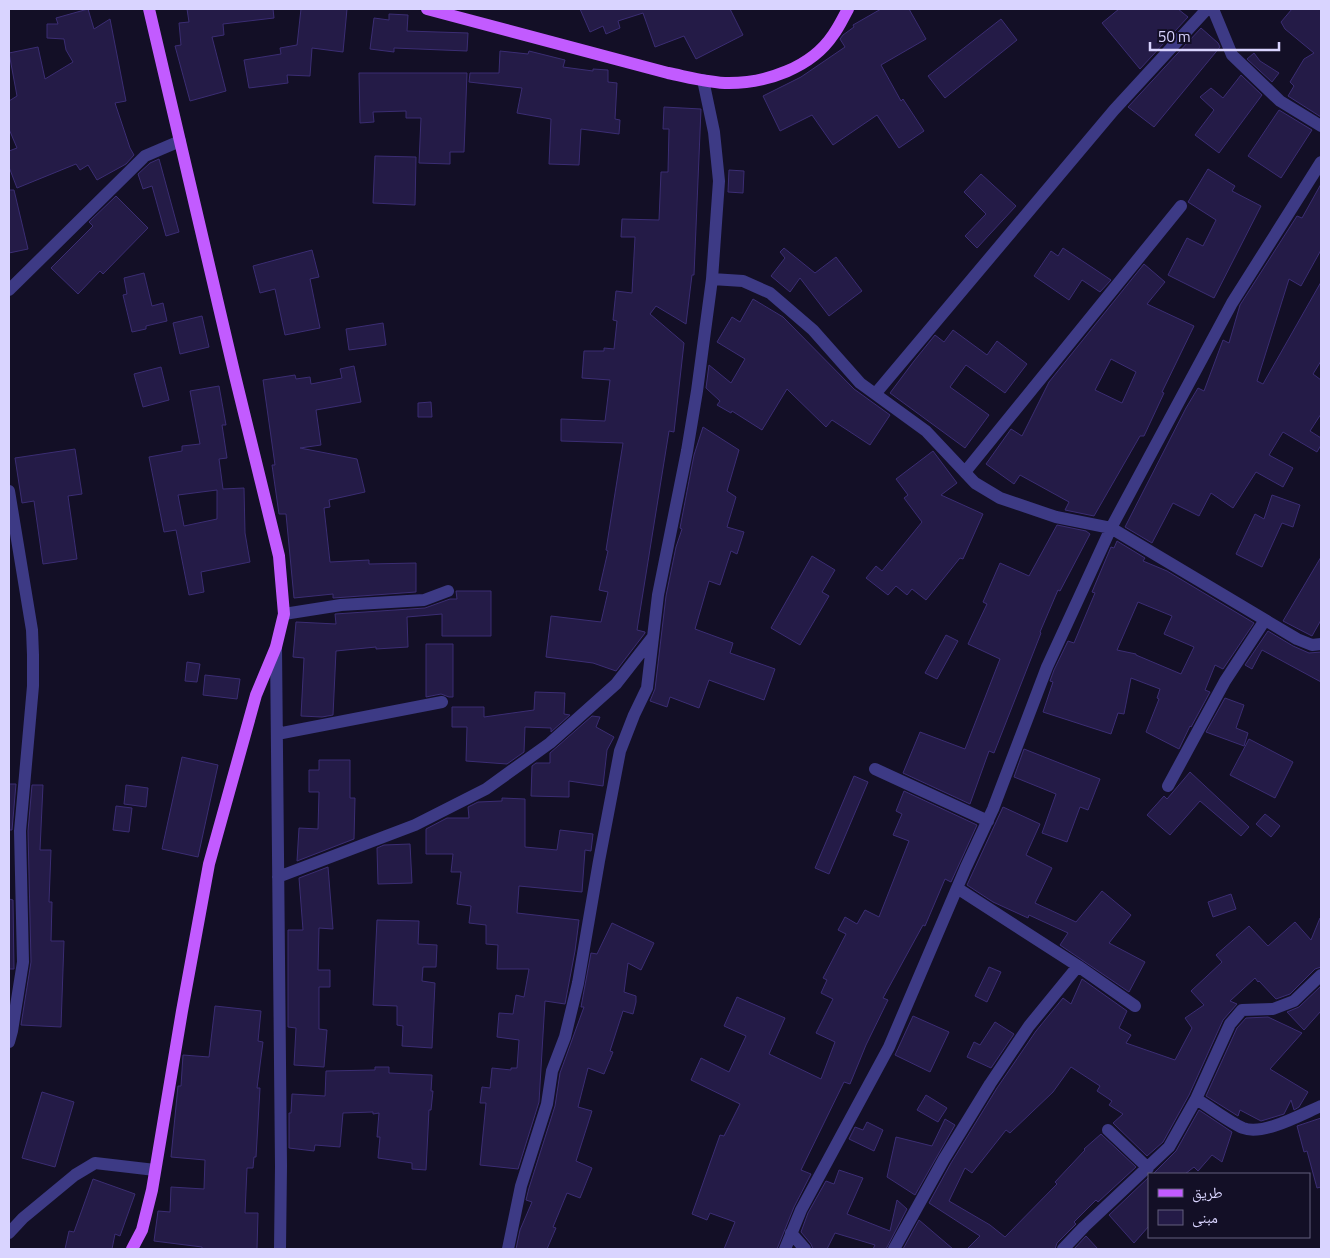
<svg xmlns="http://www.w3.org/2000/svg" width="1330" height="1258" font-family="'Titillium Web','Noto Naskh Arabic',sans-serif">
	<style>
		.building { fill: #241b47; stroke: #3b2d73; fill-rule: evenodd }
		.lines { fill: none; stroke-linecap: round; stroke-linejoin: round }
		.minor { stroke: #3d3a85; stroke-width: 12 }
		.major { stroke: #c25bff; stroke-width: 12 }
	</style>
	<rect width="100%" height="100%" fill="#130f26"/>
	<path class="building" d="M88 9 94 29 110 19 126 101 115 103 130 148 134 155 126 164 97 180 88 165 80 170 76 164 17 188 9 167V151L17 148 9 129V101L17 96 9 53 38 47 45 79 73 62 66 50 64 39 47 38V24H58L56 18Z
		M187 9H273L274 18 223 24 224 35 212 37 226 91 190 101 175 46 181 45 179 23 189 22Z
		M301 9H347L343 52 312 48 310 76 287 75 288 83 249 88 244 60 281 54 280 48 297 45Z
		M580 9H730L743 35 696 59 684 36 655 47 643 13 618 21 620 28 606 34 603 26 590 32Z
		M881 9H909L926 39 881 65 901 101 903 99 924 131 899 148 877 115 833 145 812 115 780 131 763 96 801 77 845 47 840 39 843 35 854 27 853 25Z
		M1119 9H1178L1188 17 1140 69 1102 23Z
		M1292 9H1321V117L1288 96 1294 86 1290 82 1304 59 1314 53 1285 29 1281 22Z
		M389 14 408 15 407 31 468 33 467 51 394 48V52L370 49 374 18 389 20Z
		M1001 19 1017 40 945 98 928 76Z
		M1201 28 1218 43 1220 47 1154 127 1128 107Z
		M500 51 528 54 529 51 565 60 563 67 593 71V69L608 70V82L617 83 615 119 620 120 619 134 581 129 579 165 549 164 551 119 517 113 522 88 469 82 470 73H499Z
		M1254 53 1260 61 1279 73 1272 82 1247 59Z
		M359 73H467L464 152H450V164L419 163 421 118H406V111L373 112 374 122 360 123Z
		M1241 75 1262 95 1219 153 1195 135 1214 110 1200 97 1211 88 1223 98Z
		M664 107 701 109 694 275H692L686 324 656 306 650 314 684 343 674 432 669 431 637 630 645 632V633L616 671 593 663 546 657 551 616 601 622 608 592 599 590 608 551 606 550 623 443 561 441V419L605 421 610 380 582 378 584 351H604V348L614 349 617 321 613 320 616 291 632 293 635 237H621L622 219 659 220 661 172H668L669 129H663Z
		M1279 110 1312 130 1281 178 1248 156Z
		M375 156 416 157 415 205 373 203Z
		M159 159 179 232 166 236 152 186 143 189 138 174 150 163Z
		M1208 169 1235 186 1232 191 1261 206 1214 298 1168 275 1187 238 1203 246 1216 220 1188 202Z
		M729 170 744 171 743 193 728 192Z
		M981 174 1016 206 977 248 965 236 986 214 964 192Z
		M1321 184V250L1301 286 1289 279 1257 381 1263 384 1321 282V361L1313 374 1321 380V414L1310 431 1321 438V445L1317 452 1283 432 1269 455 1293 468 1283 487 1256 472 1233 508 1211 493 1199 516 1173 503 1152 543 1125 527 1186 408 1198 388 1204 391 1223 340 1229 343 1240 305 1297 216 1302 218Z
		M9 190H14L28 249 9 253Z
		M116 196 148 228 103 274 100 271 78 294 51 268 93 226 89 222Z
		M784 248 815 273 836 257 862 291 829 316 800 278 790 292 771 276 785 258 780 252Z
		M1063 248 1111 280 1100 292 1082 280 1069 300 1034 276 1051 251 1058 256Z
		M312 250 319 277 310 279 320 328 285 335 275 289 260 293 253 266Z
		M1144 264 1165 282 1147 304 1194 326 1162 392 1164 393 1144 436H1140L1094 516 1065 510 1069 502 1020 475 1014 484 986 464 1011 429 1022 436 1049 382ZM1111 359 1136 372 1122 403 1095 390Z
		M144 273 152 306 163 303 167 321 146 326V329L132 332 123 295 127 294 124 278Z
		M753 299 783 317 854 389 890 415 870 445 832 420 826 427 787 389 762 430 732 411 731 413 717 405 720 401 706 388 709 365 731 383 745 359 717 342 732 317 740 322Z
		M202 316 209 347 180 354 173 323Z
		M383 323 386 345 349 350 346 329Z
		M953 330 987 355 997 341 1027 364 1005 393 966 365 950 387 989 415 965 448 890 393 914 361 935 335 944 342Z
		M354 366 361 402 316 410 321 445 300 448 357 459 365 492 329 500 330 507 324 508 330 562 369 560V564L416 563V592L333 598V594L294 598 286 514H279L272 465H275L263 380 295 375 296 379 310 377 311 384 342 378 340 369Z
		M161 367 169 400 143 407 134 374Z
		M219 386 226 425H222L227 458 219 459 223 489 244 488 245 533 250 562 201 572 204 592 189 595 176 530 164 532 149 457 182 451V446L200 444 190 391ZM217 490V519L184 526 178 495Z
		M431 402 432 417H418V403Z
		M703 427 739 450 727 491 736 497 727 527 744 532 737 554 731 551 720 585 709 581 695 629 733 643 730 653 775 669 764 700 709 680 699 708 670 697 667 707 650 701 655 689 666 596 676 547 682 529 680 528 694 455Z
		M75 449 82 494 68 496 77 559 43 564 34 501 22 503 15 458Z
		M933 451 957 483 941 495 983 514 963 559 960 558 926 600 912 589 907 595 896 586 888 595 866 578 876 566 882 571 922 522 904 498 908 495 896 479Z
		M1272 495 1300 505 1293 527 1282 523 1262 567 1236 554 1255 514 1264 519Z
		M1057 525 1086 531 1090 534 1060 591 1058 590 1040 632 1041 633 994 753 989 751 970 804 903 773 920 732 965 749 1000 659 968 644 987 604 983 602 1000 563 1029 576Z
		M1117 541 1145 558 1143 561 1167 571 1254 623 1223 669 1215 665 1205 690 1210 692 1191 727 1190 726 1179 749 1146 732 1159 699 1157 698 1160 689 1131 678 1124 714 1118 713 1111 734 1043 712 1053 682 1050 681 1054 670 1068 641 1074 643 1095 593 1092 592 1111 547 1114 548ZM1138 602 1172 616 1164 634 1194 647 1181 674 1136 655V654L1117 650Z
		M812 556 835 570 822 592 829 596 800 645 771 628Z
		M1321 557V620L1312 636 1283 621Z
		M456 591H491V636H442V614L407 617 408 647 376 649V647L336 651 333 715 322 717 301 716 304 658 293 657 296 622 336 624 335 614 425 608 450 599H457Z
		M1268 631 1293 646 1309 653 1321 652V682L1262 650 1252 669 1245 665Z
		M946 635 958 641 937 679 925 673Z
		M426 644H453V697H449L441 694 426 697Z
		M187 662 200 664 197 682 185 681Z
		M205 675 240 679 237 699 203 695Z
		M535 692 565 693 564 714 570 715 551 732V728L525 727 524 752 507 764 466 761 467 727H452V707H484V717L534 710Z
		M1225 698 1244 705 1236 728 1248 733 1244 746 1206 732Z
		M592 716 600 717 596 727 614 737 607 750 603 786 569 781V797L531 796 532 766 536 763H550V753Z
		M1249 739 1293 762 1275 798 1230 775Z
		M1024 749 1100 779 1088 810 1080 807 1067 842 1042 833 1056 794 1014 777Z
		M182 757 218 765 198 857 162 849Z
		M319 760H350V798H355L354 839 297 861 299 828 318 829 319 792H309V770H319Z
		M1190 772 1249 827 1241 836 1200 801 1170 835 1147 815 1164 796 1167 799Z
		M854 776 868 782 829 874 815 868Z
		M9 784H16L12 830H9Z
		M32 785H43L40 850H51L49 902H52L51 941H64L61 1027 21 1025 31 962 28 831Z
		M126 785 148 788 146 807 124 804Z
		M904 791 977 825 951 882 945 879 925 926 923 925 883 998 888 1000 866 1045 850 1084 844 1082 801 1170 811 1174 794 1207 777 1249H724L735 1222 710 1213 707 1220 692 1214 720 1135 724 1136 740 1104 691 1080 701 1058 729 1072 746 1036 724 1026 737 997 785 1018 769 1054 821 1079 835 1042 816 1033 833 999 821 993 827 980 823 978 846 934 838 930 845 917 857 924 865 910 879 917 909 841 893 835 902 814 896 811Z
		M502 798 525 799V847L557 850 560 830 593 834 591 851 585 850 582 892 519 886 517 913 579 920 575 951 565 1004 545 1001 539 1102 518 1169 480 1165 486 1103H480L482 1087 490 1088 492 1068 511 1070V1068H517L519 1040 497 1037 499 1013 513 1014 516 995 524 997 529 969H497L498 945 486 944V925L469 923 471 906 457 904 461 872H451L453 854H426V829L447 818H469L468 807 478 802 502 801Z
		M116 806 132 808 129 832 113 830Z
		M1003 807 1040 824 1026 855 1052 868 1035 903 1076 922 1102 891 1131 915 1109 943 1145 962 1129 992 1060 945 1068 933 1029 915 1028 918 993 902 967 885Z
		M1265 814 1280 826 1271 837 1256 824Z
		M410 844 412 883 378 884 377 848 384 845Z
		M328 867 333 929 319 928 318 970H330V987H319V1029L327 1030 324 1067 294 1065 296 1028 288 1027V930H303L299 878Z
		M1231 894 1236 909 1213 917 1208 902Z
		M9 899 13 900 14 969H9Z
		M1320 918H1321V967L1315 969 1290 994 1276 999 1259 981 1258 982 1255 978 1230 1001 1237 1004 1223 1020 1189 1095 1163 1142 1147 1156 1113 1123 1123 1114 1109 1105 1112 1101 1097 1091 1100 1086 1071 1067 1053 1092 1010 1133 1006 1130 972 1173 965 1168 949 1201 990 1225 1005 1237 1057 1184 1055 1182 1085 1150 1084 1149 1101 1134 1136 1167 1098 1202 1096 1200 1074 1222 1076 1224 1057 1243 1055 1249H967L980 1236 929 1203 951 1163 997 1088 1036 1031 1063 998 1071 1004 1082 979 1127 1011 1119 1028 1131 1035 1126 1043 1175 1060 1192 1028 1185 1018 1204 1005 1191 991 1222 962 1216 955 1249 926 1268 946 1295 922 1311 940Z
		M377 920 419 921 418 944 437 945 436 967H423L422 981 435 983 432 1048 402 1046 403 1026 397 1025V1006L373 1005Z
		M612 923 654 943 641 970 628 963 624 992 636 996V1002L633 1014 623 1011 610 1051 613 1052 604 1074 588 1068 578 1107 592 1111 576 1161 592 1168 580 1198 567 1193 553 1227 556 1228 547 1249H516L520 1230 532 1202 526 1200 529 1188 555 1106 560 1073 584 1007H581L591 953 597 954Z
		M989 967 1001 972 987 1002 975 996Z
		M1321 986V1011L1304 1030 1287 1012 1299 1007Z
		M215 1006 261 1011 258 1041 263 1042 257 1088H260L256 1157H254L253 1168H247L245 1213H258L257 1249H202V1247L154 1241 158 1211 170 1212 171 1187 204 1189 205 1160 171 1157 178 1086H181L183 1055 209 1057Z
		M913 1016 949 1032 930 1072 895 1055Z
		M1268 1017 1302 1033 1270 1069 1308 1092 1299 1107 1294 1110 1291 1100 1284 1114 1261 1121 1240 1110 1238 1116 1206 1096 1237 1028 1246 1018Z
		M995 1022 1014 1034 991 1068 967 1057 974 1042 980 1045Z
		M375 1067H389V1073L432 1075 431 1091H433L431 1110H429L426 1170 412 1169V1163L378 1158 380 1137H377L379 1113 373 1114V1112L343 1113 340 1147 315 1145 314 1151 289 1148V1113H291L292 1094 325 1096 326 1071 375 1070Z
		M42 1092 74 1102 55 1167 22 1158Z
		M926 1095 947 1108 938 1122 917 1110Z
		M1199 1110 1232 1132 1222 1162 1212 1155 1198 1171 1194 1167 1185 1174H1153L1176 1151Z
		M1321 1118V1187L1317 1188 1307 1151 1304 1152 1297 1126Z
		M945 1119 955 1125 915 1195 887 1177 896 1137 932 1146Z
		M867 1122 883 1130 874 1151 849 1139 855 1127 863 1130Z
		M839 1170 863 1178 847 1214 890 1231 897 1200 907 1209 886 1249H873L875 1245 835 1233 827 1249H813L811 1244 801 1232 808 1213 826 1181 834 1184Z
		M1149 1177V1226L1134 1243 1109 1215Z
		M93 1179 135 1194 120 1236 115 1234 112 1249H65L69 1231 74 1232Z
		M919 1220 953 1249H903Z
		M1086 1236 1098 1249H1074Z"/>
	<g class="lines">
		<path class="minor" d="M1213 9 1232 55 1280 101 1321 126
			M712 279 743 281 770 293 813 330 860 383 926 431 975 483 1000 498 1056 517 1111 528 1297 639 1312 645 1321 644
			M9 290 145 156 180 141
			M876 393 1114 110 1207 9
			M965 472 1181 206
			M9 491 32 630 33 655V686L20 831 23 962 12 1031 9 1042
			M284 614 341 605 424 600 448 591
			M276 647 281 1166 280 1249
			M277 734 442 702
			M875 769 988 821
			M1168 786 1225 681 1265 620
			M278 877 415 825 486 789 550 743 616 684 652 638
			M1078 966 1135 1006
			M1196 1099C1210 1107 1229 1122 1243 1128 1263 1136 1302 1114 1321 1106
			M1108 1130 1148 1168
			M9 1233 23 1218 75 1175 95 1163 155 1170
			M791 1233 805 1249
			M508 1249 521 1186 547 1104 552 1071 565 1037 578 983 599 861 620 751 634 715 647 688 658 595 687 451 697 391 712 279 719 181 714 132 703 80
			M785 1249 801 1210 889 1047 966 867 993 809 1047 667 1111 528 1232 303 1321 162
			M894 1249 944 1159 990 1084 1029 1026 1078 966 957 888
			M1063 1249 1084 1227 1169 1147 1196 1099 1230 1024 1242 1010 1273 1009 1294 1001 1321 975"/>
		<path class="major" d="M427 9 668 73C688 77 709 83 729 83 766 83 811 68 833 35 839 27 843 18 848 9
			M132 1249 142 1230 152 1190 182 1011 209 864 256 695 276 647 284 614 279 556 235 376 149 9"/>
	</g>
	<rect width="1330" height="1258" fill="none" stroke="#d9d4ff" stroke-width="20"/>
	<rect x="1148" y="1173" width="162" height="65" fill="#130f26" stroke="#625e7d"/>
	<rect x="1158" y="1189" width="25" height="8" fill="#c25bff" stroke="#625e7d"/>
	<text x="1192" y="1198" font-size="15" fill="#d9d4ff">طريق</text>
	<rect x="1158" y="1210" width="25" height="15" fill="#241b47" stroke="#625e7d"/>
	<text x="1192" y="1223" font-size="15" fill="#d9d4ff">مبنى</text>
	<path d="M1150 42v8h129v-8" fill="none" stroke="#d9d4ff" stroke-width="2.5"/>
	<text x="1158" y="42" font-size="15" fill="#d9d4ff" stroke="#130f26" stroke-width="4" paint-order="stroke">50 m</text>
</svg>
